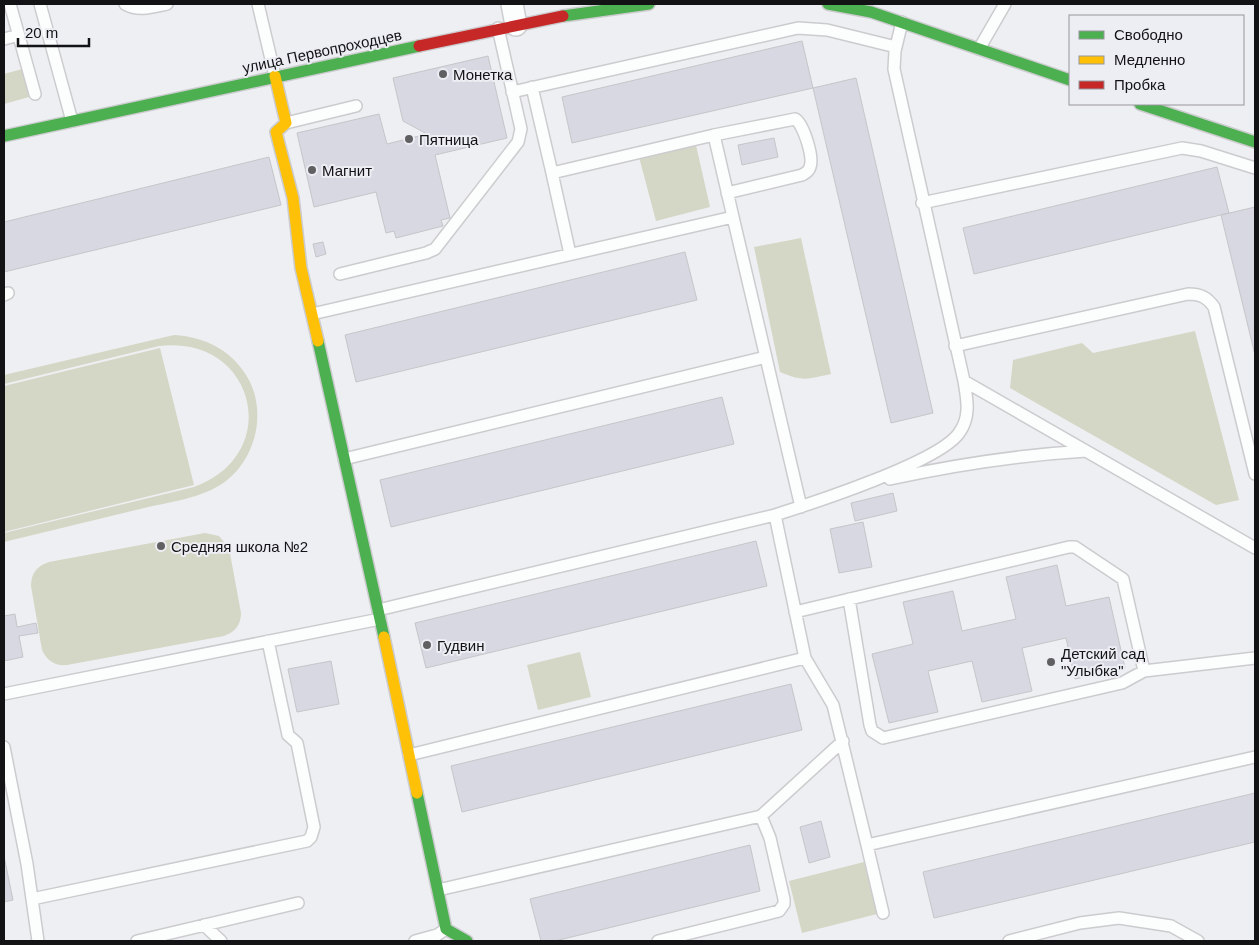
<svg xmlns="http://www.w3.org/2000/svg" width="1259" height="945" font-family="Arial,sans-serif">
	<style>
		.green { fill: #d4d7c5 }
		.building { fill: #d7d8e1; stroke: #c5c6c9 }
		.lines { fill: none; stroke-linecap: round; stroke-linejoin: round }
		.lane-casing { stroke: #cccccf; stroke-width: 14 }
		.street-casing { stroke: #cccccf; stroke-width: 24 }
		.fast-casing { stroke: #cccccf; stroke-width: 14 }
		.slow-casing { stroke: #cccccf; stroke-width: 14 }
		.jam-casing { stroke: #cccccf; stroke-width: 14 }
		.lane { stroke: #fcfdfd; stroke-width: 11 }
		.street { stroke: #fcfdfd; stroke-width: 21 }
		.fast { stroke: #4caf50; stroke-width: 11 }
		.slow { stroke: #ffc107; stroke-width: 11 }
		.jam { stroke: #c62828; stroke-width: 11 }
		.poi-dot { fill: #606063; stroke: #edeef4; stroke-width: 2 }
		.labels { text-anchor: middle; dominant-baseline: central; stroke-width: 4; stroke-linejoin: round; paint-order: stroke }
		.street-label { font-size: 15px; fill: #131315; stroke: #edeef4 }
		.poi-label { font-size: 15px; fill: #131315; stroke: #edeef4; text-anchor: start }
	</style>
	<rect width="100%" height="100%" fill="#eeeff3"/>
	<path class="green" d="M22 69 29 97 4 104V74Z
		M696 145 710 207 656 221 639 157Z
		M801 238 831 374C807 379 804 382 780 372L754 247Z
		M1195 331 1239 500 1216 505 1010 388 1013 360 1082 343 1093 353Z
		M174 335C207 337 235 352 250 382 266 415 255 459 226 481 202 499 168 502 140 509 95 520 49 531 4 542V533L194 487C285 454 255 334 159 346L4 384V375Z
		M160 348 194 485 4 532V386Z
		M205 533 219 536 229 548 241 613C241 625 235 632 224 636L67 665C55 666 47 661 42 650L31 586C31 573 37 566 49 562Z
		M580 652 591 697 538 710 527 665Z
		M864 862 877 914 802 933 789 881Z"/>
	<path class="building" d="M802 41 813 88 572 143 562 97Z
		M488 56 507 138 435 155 450 218 441 220 443 226 396 238 394 231 386 233 376 192 314 207 297 133 379 114 387 144 427 134 403 121 393 78Z
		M856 78 933 413 891 423 813 88Z
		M774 138 778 157 742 165 738 145Z
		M269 157 281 205 4 272V222Z
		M1217 167 1229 213 974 274 963 228Z
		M1255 207V355L1221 215Z
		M323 242 326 254 316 257 313 244Z
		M685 252 697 300 356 382 345 335Z
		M722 397 734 444 391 527 380 480Z
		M893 493 897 511 855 521 851 503Z
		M863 522 872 567 839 573 830 529Z
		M756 541 767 586 426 668 415 623Z
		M1057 565 1066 606 1109 597 1125 668 1075 679 1066 638 1022 648 1032 691 982 702 972 661 928 671 938 712 889 723 872 654 913 644 903 602 953 591 962 631 1016 619 1006 577Z
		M15 614 17 627 36 623 38 633 19 636 23 657 4 661V616Z
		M331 661 339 704 297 712 288 669Z
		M791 684 802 730 462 812 451 766Z
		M1255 793V842L934 918 923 872Z
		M821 821 830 857 809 863 800 827Z
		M750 845 760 891 555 941H541L530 899Z
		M4 856 13 900 4 902Z"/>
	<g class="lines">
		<defs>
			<path id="lane" d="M10 4 35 94
				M40 4 72 121
				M125 4C138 12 153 7 167 4
				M258 4 275 76
				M4 39 19 35
				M979 49 1005 4
				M532 87 552 173 714 135 733 217
				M512 92 798 28 827 30 896 47
				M286 123 356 106
				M714 135 795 119C803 123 814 157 810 167 809 171 806 173 802 175L727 193
				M552 173 570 254
				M922 203 1182 148 1201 151 1255 168
				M340 274 426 253 435 249 518 142 521 129 498 28
				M4 295 8 293
				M312 314 733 217 801 507
				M955 346 1188 294C1200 294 1207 297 1214 307L1255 474
				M964 381 1255 548
				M344 459 766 357
				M890 479C954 465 1020 455 1086 451
				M775 515C813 503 939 462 959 433 971 417 967 399 964 381L894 69 895 51 902 22
				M378 610 775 515 805 658 833 705 867 845 1255 757
				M795 612 1069 547H1075L1123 579 1144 671 1122 683 883 738 872 731 870 725 849 599
				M1144 671 1255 658
				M4 694 380 619
				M4 747 27 864 38 941
				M409 755 805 658
				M761 816 843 741
				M867 845 883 913
				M438 890 761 816 770 838 784 899V904L779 911 658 941
				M32 899 307 841 311 837 314 827 297 743 288 735 268 641
				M204 925 221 941
				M137 941 298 903
				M415 941 437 935 446 929
				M1009 941 1080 923 1119 918 1171 926 1198 941"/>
			<path id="street" d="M512 4 516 25"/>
			<path id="fast" d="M828 4 871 12 1070 80
				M563 16 649 4
				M1140 104 1255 142
				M4 136 419 46
				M318 341 384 637
				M417 793 446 929 467 941"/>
			<path id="slow" d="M275 76 286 123 276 132 293 198 301 268 318 341
				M384 637 417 793"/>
			<path id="jam" d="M419 46 563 16"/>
		</defs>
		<use href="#lane" class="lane-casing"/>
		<use href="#street" class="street-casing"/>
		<use href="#fast" class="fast-casing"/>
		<use href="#slow" class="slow-casing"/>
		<use href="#jam" class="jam-casing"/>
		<use href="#lane" class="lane"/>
		<use href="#street" class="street"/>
		<use href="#fast" class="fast"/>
		<use href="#slow" class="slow"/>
		<use href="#jam" class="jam"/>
	</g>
	<g class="poi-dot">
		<circle cx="443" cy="74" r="5"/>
		<circle cx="409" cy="139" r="5"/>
		<circle cx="312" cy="170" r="5"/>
		<circle cx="161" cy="546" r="5"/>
		<circle cx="427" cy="645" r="5"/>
		<circle cx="1051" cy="662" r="5"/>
	</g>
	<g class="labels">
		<g class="street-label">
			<text transform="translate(322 51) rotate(-12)">улица Первопроходцев</text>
		</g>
		<g class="poi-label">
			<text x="453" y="74">Монетка</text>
			<text x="419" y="139">Пятница</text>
			<text x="322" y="170">Магнит</text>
			<text x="171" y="546">Средняя школа №2</text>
			<text x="437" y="645">Гудвин</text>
			<text x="1061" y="653">Детский сад<tspan x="1061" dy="17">"Улыбка"</tspan></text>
		</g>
	</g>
	<rect width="1259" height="945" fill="none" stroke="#131315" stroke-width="10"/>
	<rect x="1069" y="15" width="175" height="90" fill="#edeef4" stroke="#96969b"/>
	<rect x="1079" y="31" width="25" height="8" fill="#4caf50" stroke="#96969b"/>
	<text x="1114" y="40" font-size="15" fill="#131315">Свободно</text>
	<rect x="1079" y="56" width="25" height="8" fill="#ffc107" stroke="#96969b"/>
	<text x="1114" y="65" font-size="15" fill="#131315">Медленно</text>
	<rect x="1079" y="81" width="25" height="8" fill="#c62828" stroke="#96969b"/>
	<text x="1114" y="90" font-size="15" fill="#131315">Пробка</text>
	<path d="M18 38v8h71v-8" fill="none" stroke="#131315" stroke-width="2.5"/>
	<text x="25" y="38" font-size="15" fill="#131315" stroke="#edeef4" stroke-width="4" paint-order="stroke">20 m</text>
</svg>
